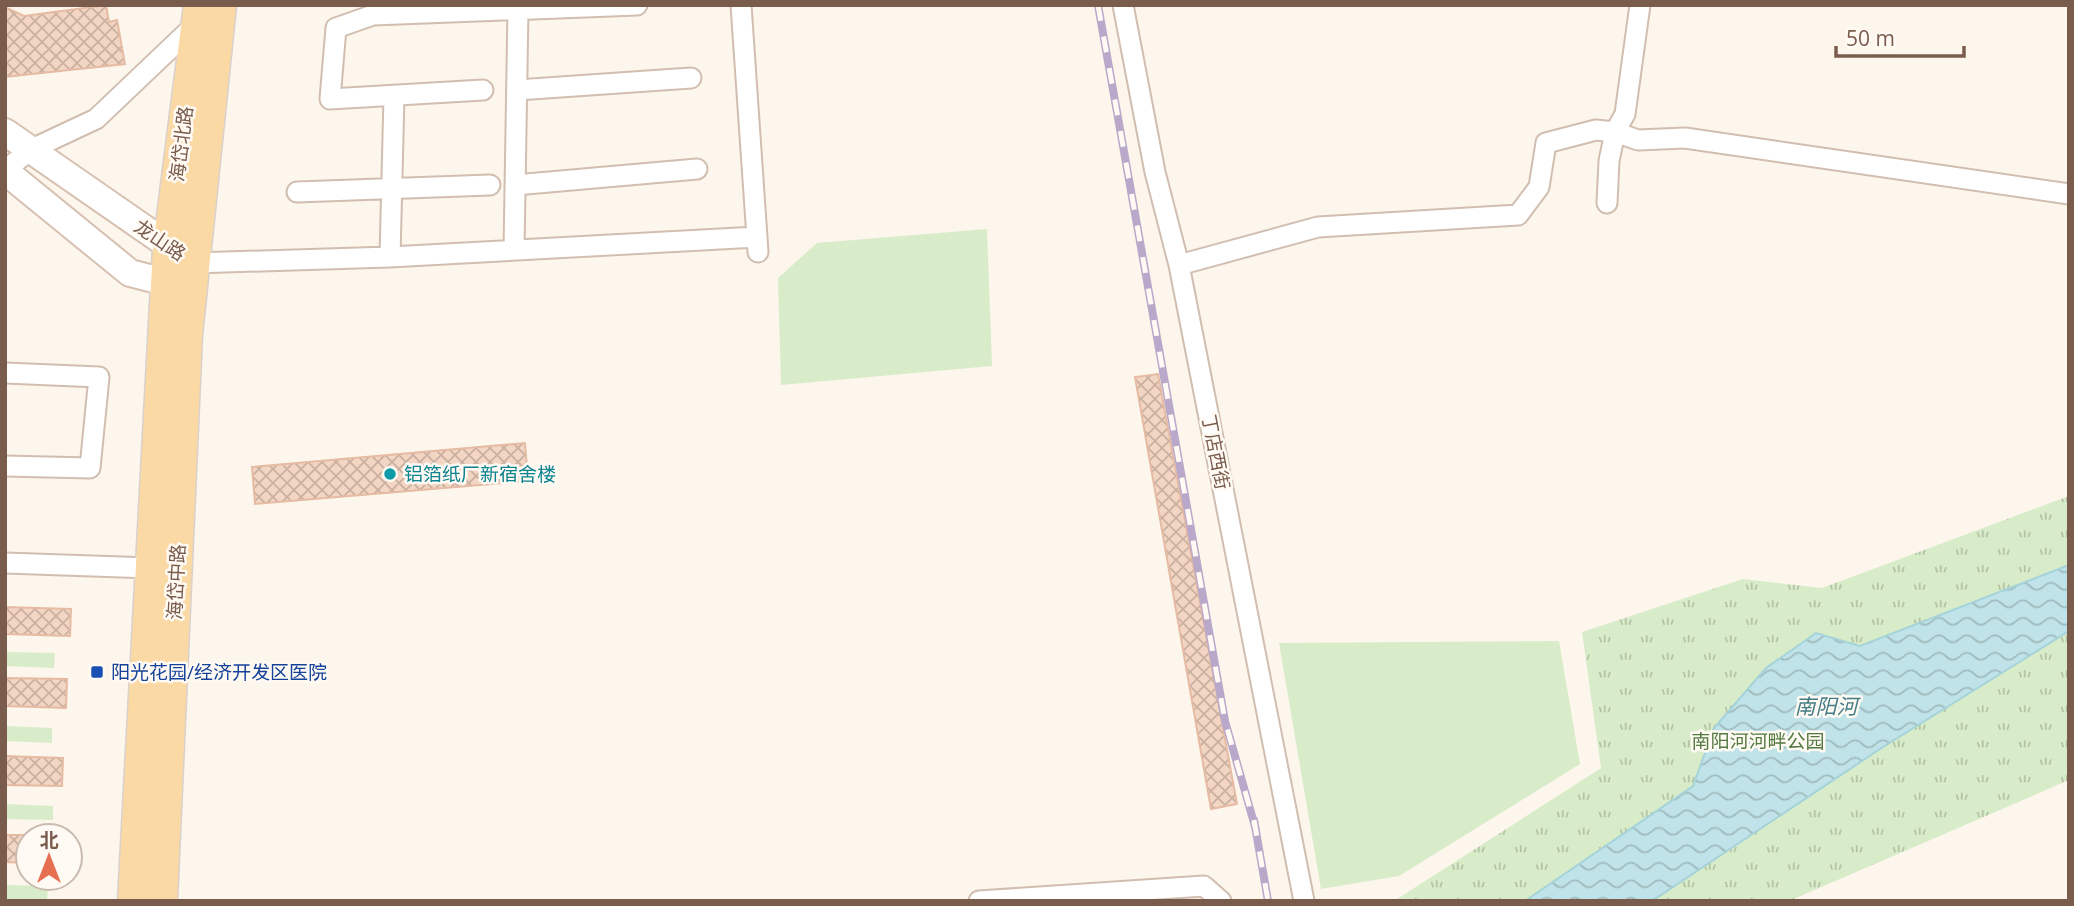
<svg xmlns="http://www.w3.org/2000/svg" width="2074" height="906" font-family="'Open Sans','Noto Sans SC',sans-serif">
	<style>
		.green { fill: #d8ecc9 }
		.park { fill: url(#park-tufts) }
		.water { fill: url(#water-waves); stroke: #a5d3da; stroke-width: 2 }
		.building { fill: url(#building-cross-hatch); stroke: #e6bba3; stroke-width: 2 }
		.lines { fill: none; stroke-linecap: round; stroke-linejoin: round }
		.street-casing { stroke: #d1beb0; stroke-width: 23 }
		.secondary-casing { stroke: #d6c0b0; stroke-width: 30 }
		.primary-casing { stroke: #dad1cd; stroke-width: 33 }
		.street { stroke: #fff; stroke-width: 19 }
		.secondary { stroke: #fff; stroke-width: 26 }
		.primary { stroke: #fbd9a5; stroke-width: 30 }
		.rail-casing { stroke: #b9a8c9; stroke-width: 8 }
		.rail { stroke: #fffaf3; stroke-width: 5; stroke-dasharray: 16; stroke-linecap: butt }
		.culture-dot { fill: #0f9aa8; stroke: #fffaf3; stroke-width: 2.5 }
		.transit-dot { fill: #1a4fb4; stroke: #fffaf3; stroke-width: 2.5 }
		.labels { text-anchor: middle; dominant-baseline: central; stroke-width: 5; stroke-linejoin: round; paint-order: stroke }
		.street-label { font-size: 19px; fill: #7a5c4d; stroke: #fffaf3 }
		.culture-label { font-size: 19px; fill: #0d838f; stroke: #fffaf3; text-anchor: start }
		.transit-label { font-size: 19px; fill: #164399; stroke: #fffaf3; text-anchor: start }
		.park-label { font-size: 19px; fill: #537a41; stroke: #fffaf3 }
		.water-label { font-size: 21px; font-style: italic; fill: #437c86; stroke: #fffaf3 }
	</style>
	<defs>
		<pattern id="park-tufts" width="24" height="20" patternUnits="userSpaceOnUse" patternTransform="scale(1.75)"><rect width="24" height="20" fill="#d8ecc9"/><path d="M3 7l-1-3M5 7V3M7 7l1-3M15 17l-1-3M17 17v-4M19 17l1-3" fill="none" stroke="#b4c2a5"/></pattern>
		<pattern id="water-waves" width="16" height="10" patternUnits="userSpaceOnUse" patternTransform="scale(1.75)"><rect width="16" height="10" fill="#bfe3e8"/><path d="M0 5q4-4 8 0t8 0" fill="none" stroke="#a0bbbe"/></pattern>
		<pattern id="building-cross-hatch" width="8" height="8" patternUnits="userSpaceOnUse" patternTransform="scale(1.75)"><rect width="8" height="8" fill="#f3d5c3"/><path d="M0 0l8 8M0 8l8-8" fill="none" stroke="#cab0a1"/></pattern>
	</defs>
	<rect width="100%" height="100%" fill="#fdf6ec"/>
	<path class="green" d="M987 229 992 366 781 385 778 278 817 243Z
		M1559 641 1580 764 1399 876 1321 889 1279 643Z
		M5 652 55 653 54 668 5 666Z
		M5 726 52 728V743L5 741Z
		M5 804 53 806V820L5 819Z
		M5 885 48 886 47 901H5Z"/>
	<path class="park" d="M2069 496V780L1789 901H1394L1601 768 1582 632 1743 579 1822 588Z"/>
	<path class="water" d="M2069 565V631L1883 747 1652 901H1525L1693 786 1714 728 1766 668 1816 633 1860 646Z"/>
	<path class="building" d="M106 5 109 22 117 20 125 64 5 77V7L24 16Z
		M1158 374 1237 804 1211 809 1135 377Z
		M525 443 528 481 255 504 252 467Z
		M5 607 71 609 70 636 5 634Z
		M5 678 67 679 66 708 5 706Z
		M5 756 63 758 62 786 5 785Z
		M5 835H28V863L5 862Z"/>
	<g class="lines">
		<defs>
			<path id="street" d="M382 5 373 15 336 28 330 99 483 90
				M741 5 758 252
				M1123 5 1155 172 1179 265 1304 901
				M373 15 637 5
				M517 90 691 78
				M5 170 32 149 96 119 197 23
				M515 185 697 169
				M297 192 490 185
				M1607 203 1609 161 1615 132 1625 114 1640 5
				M514 250 518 9
				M390 257 394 96
				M194 263 390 257 757 237
				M1179 265 1318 227 1518 215 1539 187 1546 143 1596 130 1615 132 1638 140 1685 138 2069 194
				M5 373 99 377 90 468 5 466
				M5 563 151 568
				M979 901 1204 886 1221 901"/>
			<path id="secondary" d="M5 132 194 263 165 282 130 273 5 171"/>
			<path id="primary" d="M133 901 168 248 199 5
				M162 901 187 335 221 5"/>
		</defs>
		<use href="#street" class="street-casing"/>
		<use href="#secondary" class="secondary-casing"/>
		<use href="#primary" class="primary-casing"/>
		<use href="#street" class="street"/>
		<use href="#secondary" class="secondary"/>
		<use href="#primary" class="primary"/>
		<defs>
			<path id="rail" d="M1098 5 1225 721 1256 830
				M1254 820 1268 901"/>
		</defs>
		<use href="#rail" class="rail-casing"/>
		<use href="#rail" class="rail"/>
	</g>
	<circle class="culture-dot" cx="390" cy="474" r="7"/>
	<rect class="transit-dot" x="90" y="665" width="14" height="14" rx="3.5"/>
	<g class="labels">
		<g class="street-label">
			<text transform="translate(181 144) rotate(-83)">海岱北路</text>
			<text transform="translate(160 240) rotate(34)">龙山路</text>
			<text transform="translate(1216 452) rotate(79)">丁店西街</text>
			<text transform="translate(176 582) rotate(-87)">海岱中路</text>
		</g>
		<g class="culture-label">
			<text x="404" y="474">铝箔纸厂新宿舍楼</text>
		</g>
		<g class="transit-label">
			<text x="111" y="672">阳光花园/经济开发区医院</text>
		</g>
		<g class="park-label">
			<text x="1758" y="741">南阳河河畔公园</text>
		</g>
		<g class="water-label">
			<text x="1826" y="706">南阳河</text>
		</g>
	</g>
	<rect width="2074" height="906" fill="none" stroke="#7a5c4d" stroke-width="14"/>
	<g transform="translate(49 857)"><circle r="33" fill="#fffaf3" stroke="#cabbb1" stroke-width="2"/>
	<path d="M0-5L12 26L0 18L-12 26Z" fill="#e76f51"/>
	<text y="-10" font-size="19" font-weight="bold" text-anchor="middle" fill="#7a5c4d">北</text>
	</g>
	<path d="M1836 46v10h128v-10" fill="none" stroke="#7a5c4d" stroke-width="3.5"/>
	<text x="1846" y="46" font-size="21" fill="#7a5c4d" stroke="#fffaf3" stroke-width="5" paint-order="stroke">50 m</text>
</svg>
